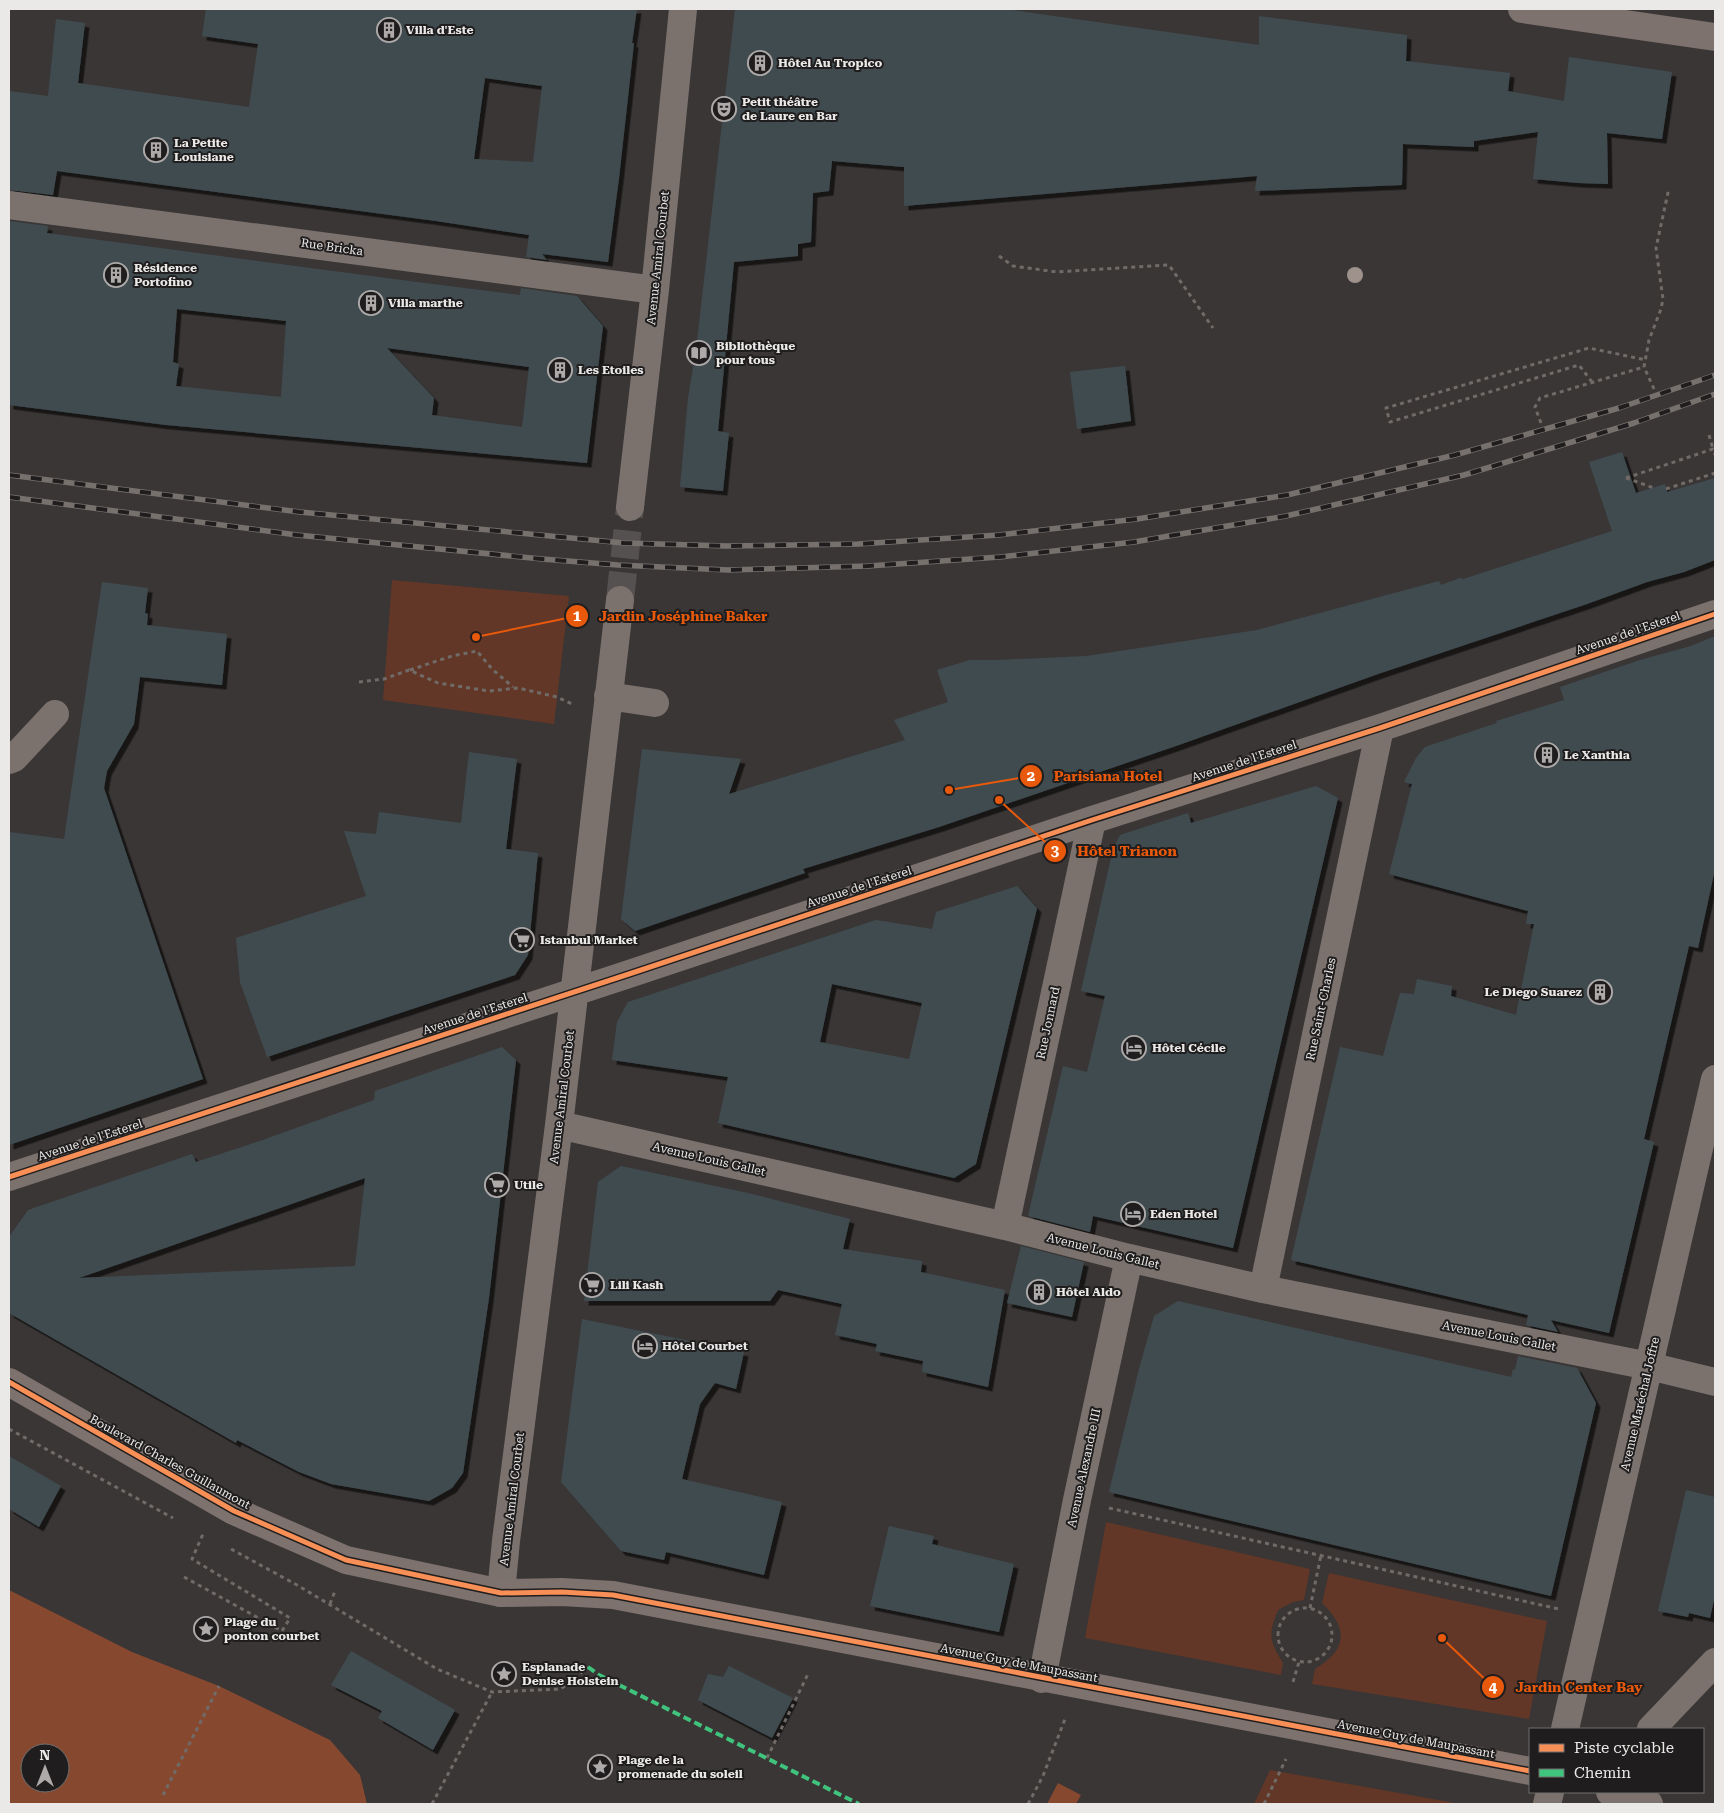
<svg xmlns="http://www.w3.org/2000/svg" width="1724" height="1813" font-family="'Roboto Serif',serif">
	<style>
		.green { fill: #633727 }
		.water { fill: #874830; fill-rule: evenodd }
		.building { fill: #404c50; fill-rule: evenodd; filter: url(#shadow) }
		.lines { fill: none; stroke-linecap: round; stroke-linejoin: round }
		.minor-tunnel { stroke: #545150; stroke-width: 28; stroke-dasharray: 28 14; stroke-linecap: butt }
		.path { stroke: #716b68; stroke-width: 3; stroke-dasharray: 4 4; stroke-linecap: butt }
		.minor { stroke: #7b726e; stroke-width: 28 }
		.major { stroke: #7d726d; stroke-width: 28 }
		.rail-casing { stroke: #77716e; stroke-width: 5.5 }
		.rail { stroke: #1f1d1d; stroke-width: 4; stroke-dasharray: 11; stroke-linecap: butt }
		.quiet { stroke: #40c37c; stroke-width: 4; stroke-dasharray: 8 4; stroke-linecap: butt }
		.cycleway-casing { stroke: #1f1d1d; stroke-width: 8 }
		.cycleway { stroke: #f78f57; stroke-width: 5 }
		.tree { fill: #9f928d }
		.labels { text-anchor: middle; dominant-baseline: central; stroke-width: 4; stroke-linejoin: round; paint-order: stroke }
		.poi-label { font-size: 12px; font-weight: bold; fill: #ebe9e8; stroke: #1f1d1d; text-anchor: start }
		.street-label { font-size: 12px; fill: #ebe9e8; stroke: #1f1d1d }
		.leader { fill: none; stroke: #e8590c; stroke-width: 2 }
		.callout-dot { fill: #e8590c; stroke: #1f1d1d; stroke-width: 2 }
		.mark-label { font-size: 15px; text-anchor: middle; font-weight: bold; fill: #fff }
		.callout-label { font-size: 14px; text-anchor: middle; font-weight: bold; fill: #e8590c; stroke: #1f1d1d; stroke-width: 4; stroke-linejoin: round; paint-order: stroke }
	</style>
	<defs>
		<filter id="shadow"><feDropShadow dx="4.5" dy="4.5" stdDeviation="0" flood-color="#0009"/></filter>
	</defs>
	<rect width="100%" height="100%" fill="#393635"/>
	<path class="green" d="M392 580 569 596 554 724 383 700Z
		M1106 1522 1310 1569 1304 1600 1293 1602 1278 1610C1268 1635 1269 1640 1283 1663L1281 1675 1085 1638Z
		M1329 1573 1547 1621 1529 1719 1312 1684 1315 1669C1347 1650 1349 1629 1322 1603Z
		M1270 1770 1461 1804H1254Z"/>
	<path class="water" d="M9 1590 132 1652 219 1686 330 1740 360 1775 367 1804H9ZM30 1753H60V1783H30Z
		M1058 1783 1081 1795 1076 1804H1047Z"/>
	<path class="building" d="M206 9H637L632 43H634L619 178 608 262 542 254 547 260 526 257 529 235 436 221 57 171 53 195 9 190V91L48 96 56 19 85 23 78 83 249 107 258 44 202 36ZM485 78 542 86 533 162 474 159Z
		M735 9H1005L1259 45V16L1407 35 1406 61 1510 73 1508 91 1564 101 1569 57 1672 72 1662 139 1607 133 1608 184 1578 183 1533 179 1538 132 1474 141V147L1403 144 1402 185 1255 191 1257 176 904 206V167L832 161 829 191 813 193 811 242 798 244V256L734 262 718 431 729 433 723 491 680 487 688 398 696 350Z
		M9 221 48 226 47 233 409 281 520 295 521 288 577 296 603 326 587 463 166 425 9 405ZM177 309 286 321 281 397 176 386 179 364 173 362ZM387 348 529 367 522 427 432 415 434 398Z
		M1125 366 1131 421 1077 429 1070 372Z
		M1622 452 1636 493 1665 484 1667 492 1715 478V560L1684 572 1647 582 1587 604 1378 674 1176 746 939 827 803 869 805 873 635 931 621 919 642 749 741 759 729 794 905 740 894 720 948 702 937 670 970 660H997L1087 656 1257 630 1439 581 1441 585 1460 578 1463 579 1612 531 1589 462Z
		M102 582 148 588 145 613 148 614 147 625 227 634 222 685 140 677 134 724 107 771 104 788 203 1079 9 1145V832L64 839Z
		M1715 636V869L1698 948 1689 946 1644 1139 1654 1142 1609 1333 1551 1320 1558 1332 1526 1325 1528 1315 1291 1260 1340 1047 1383 1056 1400 993 1414 994 1417 979 1452 986 1451 996 1516 1015 1534 924H1526L1528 911 1389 874 1412 784 1404 782 1416 758 1425 747 1497 723 1496 721 1564 700 1560 687 1640 660 1691 646Z
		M469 752 517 759 506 849 538 853 528 955 515 975 267 1057 240 982 236 938 366 896 344 831 376 834 379 812 461 823Z
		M1316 786 1338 798 1233 1248 1093 1216 1090 1232 1028 1216 1063 1066 1087 1072 1105 996 1081 991 1113 849 1120 835 1188 813 1191 823Z
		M1017 886 1037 908 976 1164 954 1178 718 1123 728 1077 612 1060 617 1022 628 1002 876 920 932 929 936 912ZM832 984 922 1003 909 1059 820 1042Z
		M502 1047 516 1060 489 1298 463 1473 452 1488 429 1501 331 1484 299 1472 237 1440 236 1443 9 1313V1237L28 1210 192 1154 196 1162 257 1142 374 1100 375 1091ZM365 1178 355 1266 79 1278 280 1208Z
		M621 1166 748 1193 850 1219 843 1249 922 1261 921 1272 1005 1290 988 1387 922 1372 923 1361 875 1351 877 1344 835 1335 842 1304 778 1290 770 1301H584L598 1182Z
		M1021 1246 1084 1262 1072 1317 1007 1303Z
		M1178 1301 1511 1377 1513 1369 1515 1370 1518 1356 1577 1368 1596 1403 1551 1596 1109 1492 1139 1369 1154 1316Z
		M582 1319 744 1352 736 1389 715 1383 700 1404 682 1479 782 1502 764 1575 666 1552 664 1560 621 1551 561 1482Z
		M9 1456 61 1486 39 1527 9 1509Z
		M1686 1490 1715 1497V1595L1710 1618 1689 1613 1688 1617 1658 1611Z
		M889 1526 934 1536 932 1544 1014 1564 999 1632 870 1606Z
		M351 1651 455 1710 433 1750 378 1718 382 1711 331 1685Z
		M729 1666 793 1698 772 1738 698 1700 708 1674 723 1677Z"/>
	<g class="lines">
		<path class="minor-tunnel" d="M620 600 630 507"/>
		<path class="path" d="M999 256 1013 266 1057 272 1169 265 1213 328
			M1592 382 1579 365 1390 422 1386 408 1589 348 1646 360
			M1654 389 1644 367 1649 340 1661 309 1663 299 1656 248 1669 188
			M1541 423 1535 407 1540 398 1644 367
			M1709 435 1713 449
			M1626 478 1713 449 1715 455
			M1626 478 1654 488
			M1666 489 1715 473
			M410 670 452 656 477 651 492 669 513 687
			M359 682 384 679 409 670 438 683 489 691 518 688 557 697 574 705
			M9 1429 173 1518
			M1109 1508 1559 1609
			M231 1549 297 1585 437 1669 492 1692 561 1689 588 1667
			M184 1577 282 1631 290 1618 192 1559 203 1534
			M330 1604 335 1591
			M1278 1635a27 27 0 1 1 54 0a27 27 0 1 1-54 0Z
			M1310 1608 1321 1555
			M1293 1682 1299 1662
			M767 1758 809 1672
			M163 1795 219 1686
			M432 1804 492 1692
			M1028 1804 1043 1776 1065 1719
			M1264 1804 1286 1759"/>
		<path class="minor" d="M9 205 655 290
			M630 507 655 290 683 9
			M608 696 655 703
			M9 760 14 758 55 714
			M559 1125 1005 1226 1129 1258 1263 1289 1649 1366 1715 1382
			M9 1177 626 975 1092 820 1380 728 1715 614
			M1005 1226 1092 820
			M1263 1289 1380 728
			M501 1593 506 1541 559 1125 620 600
			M1042 1679 1077 1500 1129 1258
			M1565 1729 1715 1079
			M1651 1729 1715 1662
			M1547 1804 1550 1792"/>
		<path class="major" d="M1522 9 1715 37
			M9 1382 234 1511 346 1560 501 1593 562 1592 613 1595 1530 1771
			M1610 1792 1649 1804"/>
		<defs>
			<path id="rail" d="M9 475 300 512 624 543 727 546 858 544 999 535 1137 519 1287 495 1455 455 1619 408 1715 375
				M9 497 297 535 542 559 618 565 728 570 868 566 1000 557 1134 542 1286 516 1464 475 1634 423 1715 394"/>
		</defs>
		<use href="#rail" class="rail-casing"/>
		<use href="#rail" class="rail"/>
		<path class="quiet" d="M588 1667 599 1675 859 1804"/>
		<defs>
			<path id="cycleway" d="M9 1177 626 975 1092 820 1380 728 1715 614
				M9 1382 234 1511 346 1560 501 1593 562 1592 613 1595 1530 1771"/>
		</defs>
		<use href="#cycleway" class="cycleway-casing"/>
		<use href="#cycleway" class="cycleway"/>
	</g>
	<circle class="tree" cx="1355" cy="275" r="8"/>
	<defs>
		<symbol id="building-ring" viewBox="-11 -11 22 22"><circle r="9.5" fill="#1f1d1d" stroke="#adaaa9" stroke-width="1.5"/><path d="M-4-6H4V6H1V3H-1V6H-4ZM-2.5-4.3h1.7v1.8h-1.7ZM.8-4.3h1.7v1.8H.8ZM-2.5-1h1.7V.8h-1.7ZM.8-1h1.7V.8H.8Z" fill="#adaaa9"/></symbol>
		<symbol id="theatre-ring" viewBox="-11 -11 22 22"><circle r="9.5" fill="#1f1d1d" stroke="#adaaa9" stroke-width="1.5"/><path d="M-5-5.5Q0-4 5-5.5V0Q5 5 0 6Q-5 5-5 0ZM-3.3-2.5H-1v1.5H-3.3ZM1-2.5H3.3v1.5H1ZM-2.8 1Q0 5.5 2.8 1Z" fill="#adaaa9"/></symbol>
		<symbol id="library-ring" viewBox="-11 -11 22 22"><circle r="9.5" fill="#1f1d1d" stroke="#adaaa9" stroke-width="1.5"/><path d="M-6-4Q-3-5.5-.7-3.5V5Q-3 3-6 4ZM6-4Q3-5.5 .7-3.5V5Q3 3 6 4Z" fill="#adaaa9"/></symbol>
		<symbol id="supermarket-ring" viewBox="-11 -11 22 22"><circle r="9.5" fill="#1f1d1d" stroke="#adaaa9" stroke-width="1.5"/><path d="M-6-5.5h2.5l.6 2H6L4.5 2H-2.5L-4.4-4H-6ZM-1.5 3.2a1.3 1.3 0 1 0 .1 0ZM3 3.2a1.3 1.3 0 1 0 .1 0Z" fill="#adaaa9"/></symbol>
		<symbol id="hotel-ring" viewBox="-11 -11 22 22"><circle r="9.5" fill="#1f1d1d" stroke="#adaaa9" stroke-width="1.5"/><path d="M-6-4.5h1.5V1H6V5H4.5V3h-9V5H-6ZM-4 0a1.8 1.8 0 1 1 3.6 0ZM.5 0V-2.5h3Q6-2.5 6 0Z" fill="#adaaa9"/></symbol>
		<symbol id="sight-ring" viewBox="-11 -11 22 22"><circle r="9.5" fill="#1f1d1d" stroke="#adaaa9" stroke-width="1.5"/><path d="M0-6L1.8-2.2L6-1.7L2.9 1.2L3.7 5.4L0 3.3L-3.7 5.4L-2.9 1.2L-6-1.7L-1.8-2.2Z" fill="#adaaa9"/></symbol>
	</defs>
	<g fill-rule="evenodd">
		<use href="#building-ring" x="375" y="16" width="28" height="28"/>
		<use href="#building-ring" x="746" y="49" width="28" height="28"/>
		<use href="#theatre-ring" x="710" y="95" width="28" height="28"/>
		<use href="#building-ring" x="142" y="136" width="28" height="28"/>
		<use href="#building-ring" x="102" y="261" width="28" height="28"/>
		<use href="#building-ring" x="357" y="289" width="28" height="28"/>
		<use href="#library-ring" x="685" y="339" width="28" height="28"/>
		<use href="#building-ring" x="546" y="356" width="28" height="28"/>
		<use href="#building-ring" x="1533" y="741" width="28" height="28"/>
		<use href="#supermarket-ring" x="508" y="926" width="28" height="28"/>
		<use href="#building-ring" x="1586" y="978" width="28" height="28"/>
		<use href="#hotel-ring" x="1120" y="1034" width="28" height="28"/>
		<use href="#supermarket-ring" x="483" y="1171" width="28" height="28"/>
		<use href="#hotel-ring" x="1119" y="1200" width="28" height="28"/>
		<use href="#supermarket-ring" x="578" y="1271" width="28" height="28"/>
		<use href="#building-ring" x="1025" y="1278" width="28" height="28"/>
		<use href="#hotel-ring" x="631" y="1332" width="28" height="28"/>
		<use href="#sight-ring" x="192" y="1615" width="28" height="28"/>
		<use href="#sight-ring" x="490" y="1660" width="28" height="28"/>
		<use href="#sight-ring" x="586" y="1753" width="28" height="28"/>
	</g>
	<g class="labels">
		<g class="poi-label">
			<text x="406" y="30">Villa d'Este</text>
			<text x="778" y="63">Hôtel Au Tropico</text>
			<text x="742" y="102">Petit théâtre<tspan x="742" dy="14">de Laure en Bar</tspan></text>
			<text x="174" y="143">La Petite<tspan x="174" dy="14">Louisiane</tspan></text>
			<text x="134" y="268">Résidence<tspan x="134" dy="14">Portofino</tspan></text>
			<text x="388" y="303">Villa marthe</text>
			<text x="716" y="346">Bibliothèque<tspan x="716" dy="14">pour tous</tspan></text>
			<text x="578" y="370">Les Etoiles</text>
			<text x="1564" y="755">Le Xanthia</text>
			<text x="540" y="940">Istanbul Market</text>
			<text x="1582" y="992" text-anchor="end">Le Diego Suarez</text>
			<text x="1152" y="1048">Hôtel Cécile</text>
			<text x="514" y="1185">Utile</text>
			<text x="1150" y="1214">Eden Hotel</text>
			<text x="610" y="1285">Lili Kash</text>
			<text x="1056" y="1292">Hôtel Aldo</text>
			<text x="662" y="1346">Hôtel Courbet</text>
			<text x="224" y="1622">Plage du<tspan x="224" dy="14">ponton courbet</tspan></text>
			<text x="522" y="1667">Esplanade<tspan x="522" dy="14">Denise Holstein</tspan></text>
			<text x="618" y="1760">Plage de la<tspan x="618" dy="14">promenade du soleil</tspan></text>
		</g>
		<g class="street-label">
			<text transform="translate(332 247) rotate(8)">Rue Bricka</text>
			<text transform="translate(658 258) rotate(-84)">Avenue Amiral Courbet</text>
			<text transform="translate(1628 633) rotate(-19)">Avenue de l'Esterel</text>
			<text transform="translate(1244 761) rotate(-18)">Avenue de l'Esterel</text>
			<text transform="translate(859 887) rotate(-18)">Avenue de l'Esterel</text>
			<text transform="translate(1321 1009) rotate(-78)">Rue Saint-Charles</text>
			<text transform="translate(475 1014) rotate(-18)">Avenue de l'Esterel</text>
			<text transform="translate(1048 1023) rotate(-78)">Rue Jonnard</text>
			<text transform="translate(562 1097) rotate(-83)">Avenue Amiral Courbet</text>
			<text transform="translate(90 1140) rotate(-18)">Avenue de l'Esterel</text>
			<text transform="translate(709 1159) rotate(13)">Avenue Louis Gallet</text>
			<text transform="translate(1103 1251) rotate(14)">Avenue Louis Gallet</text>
			<text transform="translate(1499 1336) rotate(11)">Avenue Louis Gallet</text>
			<text transform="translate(1640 1404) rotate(-77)">Avenue Maréchal Joffre</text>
			<text transform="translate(170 1462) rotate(29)">Boulevard Charles Guillaumont</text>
			<text transform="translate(1084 1468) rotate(-78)">Avenue Alexandre III</text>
			<text transform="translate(512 1499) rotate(-83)">Avenue Amiral Courbet</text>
			<text transform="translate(1019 1663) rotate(11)">Avenue Guy de Maupassant</text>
			<text transform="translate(1416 1739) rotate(11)">Avenue Guy de Maupassant</text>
		</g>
	</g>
	<path class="leader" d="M476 637L577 616M949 790L1031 776M999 800L1055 851M1442 1638L1493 1687"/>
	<g class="callout-dot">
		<circle cx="476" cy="637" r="5"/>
		<circle cx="949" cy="790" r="5"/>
		<circle cx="999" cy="800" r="5"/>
		<circle cx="1442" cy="1638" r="5"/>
		<circle cx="577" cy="616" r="12"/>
		<circle cx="1031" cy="776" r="12"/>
		<circle cx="1055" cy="851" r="12"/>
		<circle cx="1493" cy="1687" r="12"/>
	</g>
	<g class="mark-label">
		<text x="577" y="621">1</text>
		<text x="1031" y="781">2</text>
		<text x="1055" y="856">3</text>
		<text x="1493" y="1692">4</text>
	</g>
	<g class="callout-label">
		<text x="683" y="621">Jardin Joséphine Baker</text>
		<text x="1108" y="781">Parisiana Hotel</text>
		<text x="1127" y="856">Hôtel Trianon</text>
		<text x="1579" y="1692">Jardin Center Bay</text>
	</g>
	<rect width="1724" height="1813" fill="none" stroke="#ebe9e8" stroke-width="20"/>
	<rect x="1529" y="1728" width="175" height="65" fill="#1f1d1d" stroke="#716f6e"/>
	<rect x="1539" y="1744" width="25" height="8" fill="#f78f57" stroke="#716f6e"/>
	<text x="1574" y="1753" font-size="15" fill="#ebe9e8">Piste cyclable</text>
	<rect x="1539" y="1769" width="25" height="8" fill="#40c37c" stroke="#716f6e"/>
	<text x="1574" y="1778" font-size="15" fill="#ebe9e8">Chemin</text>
	<g transform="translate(45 1768)"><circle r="24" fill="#1f1d1d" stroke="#716f6e"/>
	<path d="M0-4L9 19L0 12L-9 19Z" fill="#adaaa9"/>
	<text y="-8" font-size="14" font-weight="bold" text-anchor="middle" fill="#ebe9e8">N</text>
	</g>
</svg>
